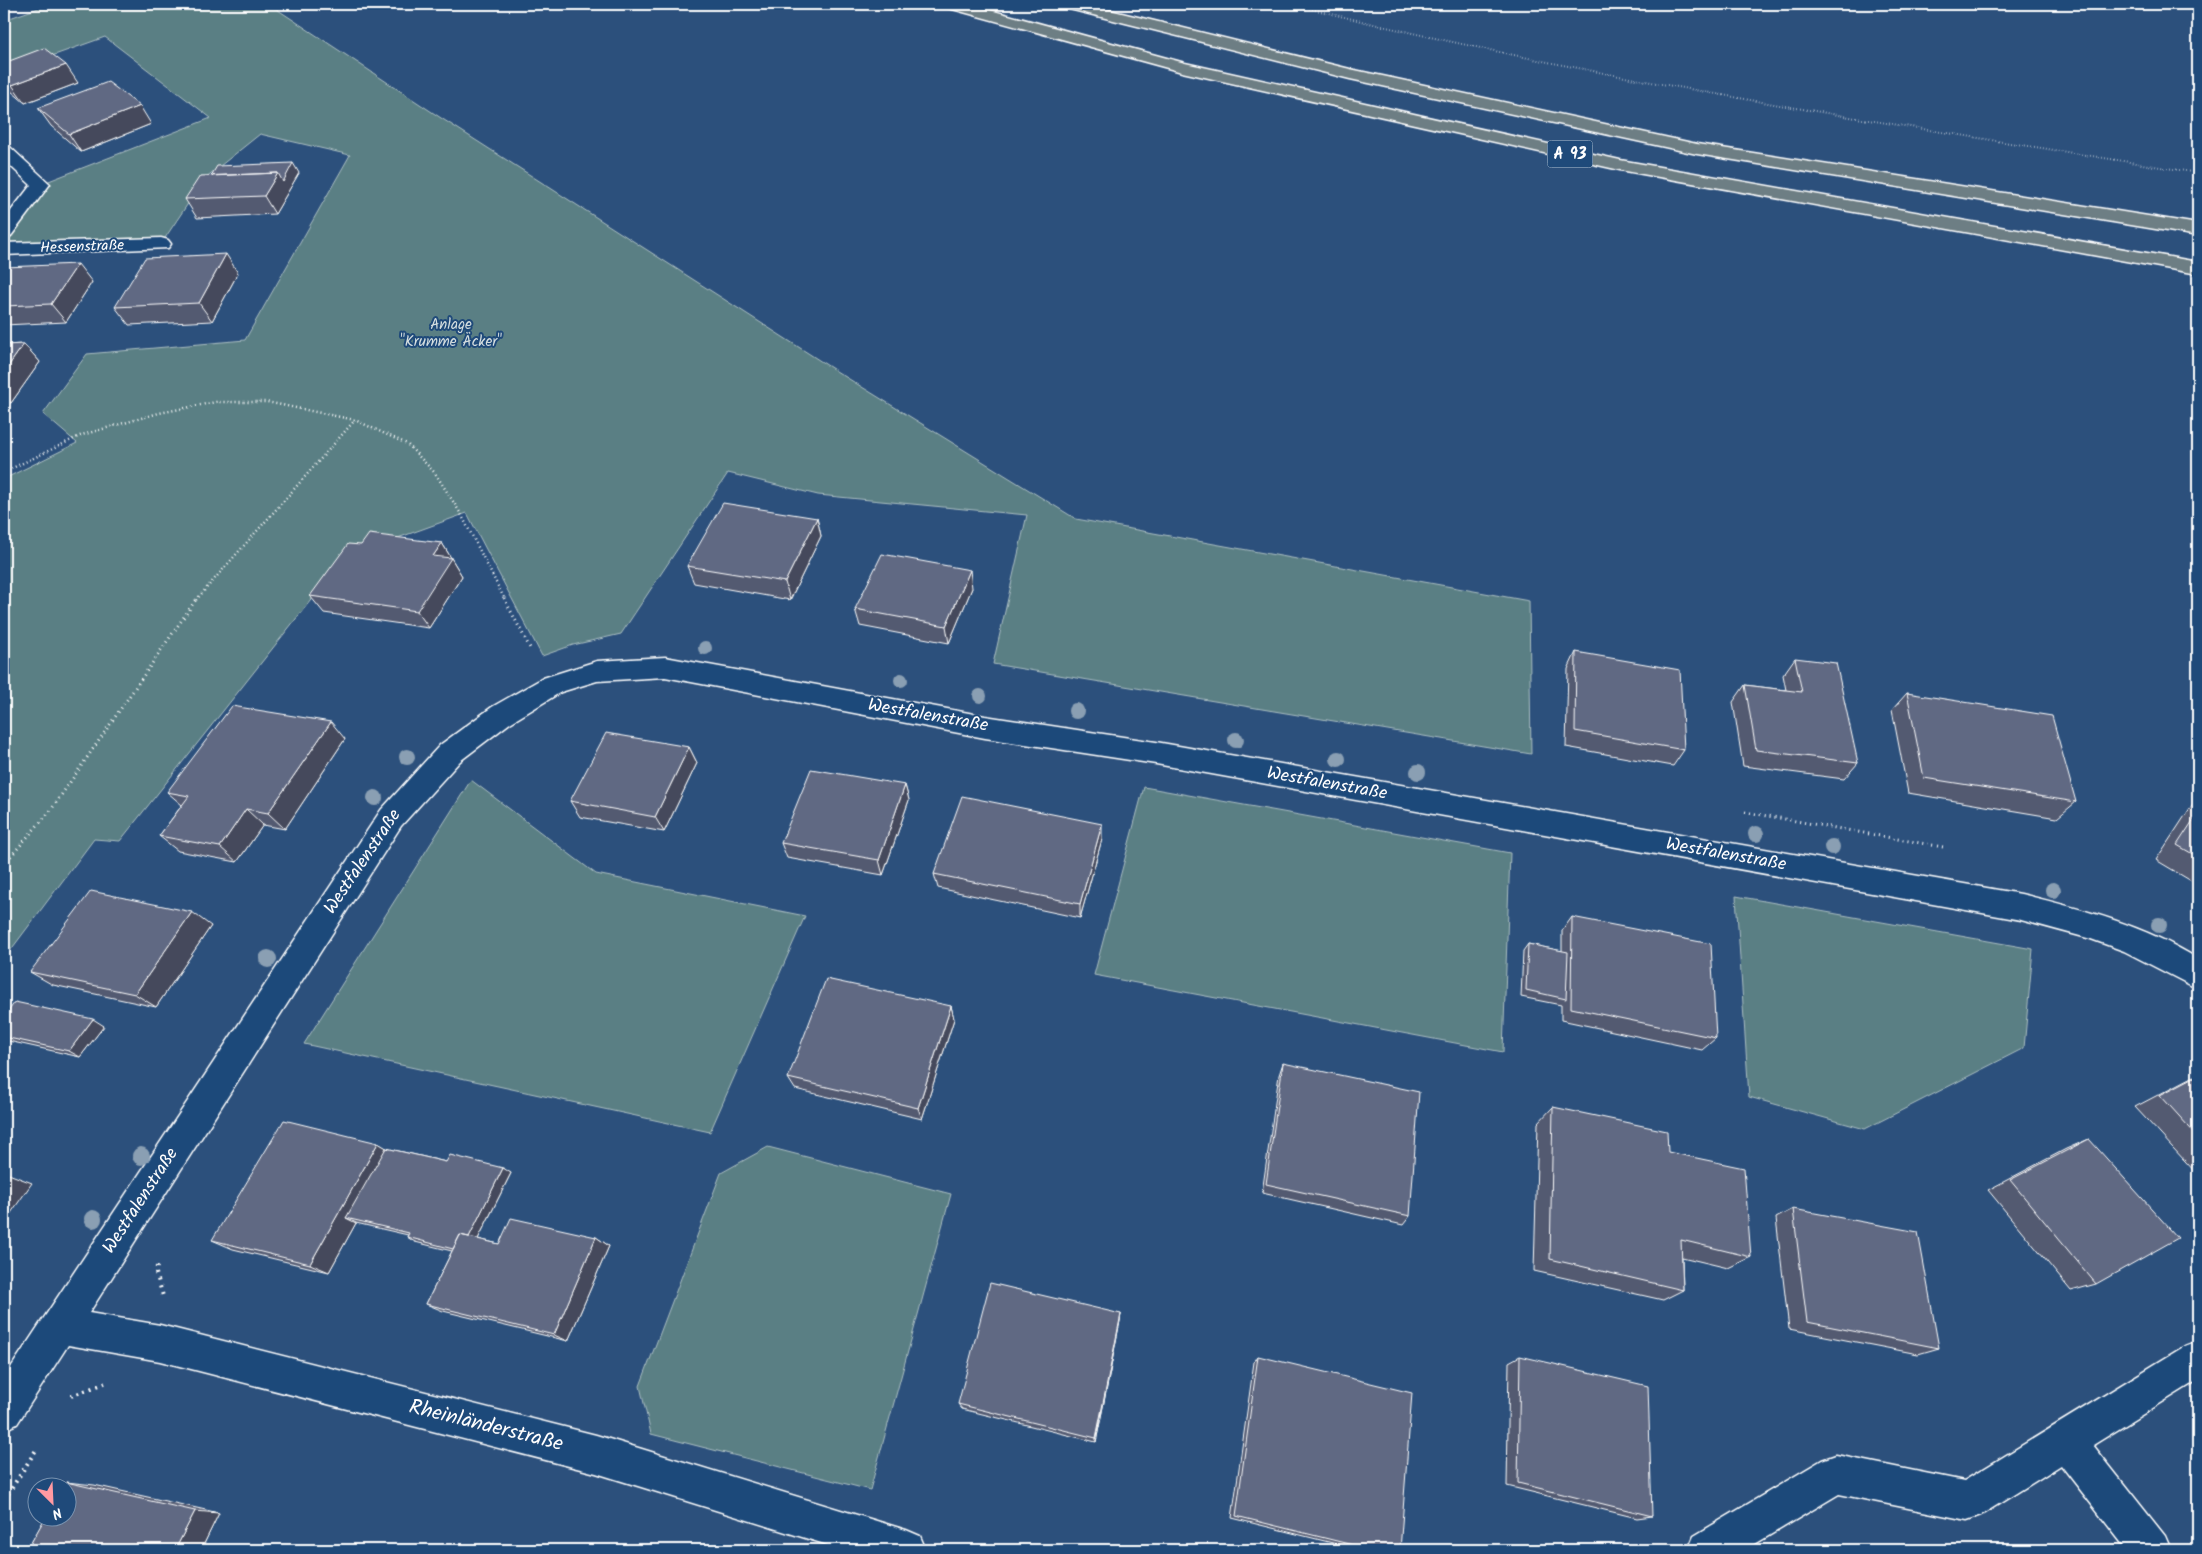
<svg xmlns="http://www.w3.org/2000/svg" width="2202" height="1554" font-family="Kalam,sans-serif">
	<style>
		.green { fill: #5a7f84; stroke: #acbfc2 }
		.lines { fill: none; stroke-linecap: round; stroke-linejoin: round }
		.minor-casing { stroke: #fff; stroke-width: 3 }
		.highway-casing { stroke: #fff; stroke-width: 3 }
		.path-far3 { stroke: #fff; stroke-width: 2; stroke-dasharray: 0.5 2.5; stroke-linecap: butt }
		.path-far2 { stroke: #fff; stroke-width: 2.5; stroke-dasharray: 1 3; stroke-linecap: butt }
		.path-far1 { stroke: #fff; stroke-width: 3; stroke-dasharray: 1 4; stroke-linecap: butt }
		.path { stroke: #fff; stroke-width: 4; stroke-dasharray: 2 5; stroke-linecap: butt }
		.minor { fill: #1f4a7a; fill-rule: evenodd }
		.highway { fill: #6d7e84; fill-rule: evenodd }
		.tree { fill: #8a9fb3 }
		.wall { fill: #535a71; stroke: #fff }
		.shaded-wall { fill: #444a5c; stroke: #fff }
		.building { fill: #616983; stroke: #fff }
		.labels { text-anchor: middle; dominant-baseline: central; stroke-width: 4; stroke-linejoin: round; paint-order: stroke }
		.far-street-label { font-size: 15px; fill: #fff; stroke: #1f4a7a }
		.far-park-label { font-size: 15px; fill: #d6dfe0; stroke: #1f4a7a }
		.shield { fill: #1f4a7a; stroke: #bcc9d7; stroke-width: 1 }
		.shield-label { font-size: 16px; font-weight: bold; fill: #fff }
		.street-label { font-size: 18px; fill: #fff; stroke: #1f4a7a }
		.near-street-label { font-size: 21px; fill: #fff; stroke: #1f4a7a }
	</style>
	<rect width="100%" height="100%" fill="#2c507c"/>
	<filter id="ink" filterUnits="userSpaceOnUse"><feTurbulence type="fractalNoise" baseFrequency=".02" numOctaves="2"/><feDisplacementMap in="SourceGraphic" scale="10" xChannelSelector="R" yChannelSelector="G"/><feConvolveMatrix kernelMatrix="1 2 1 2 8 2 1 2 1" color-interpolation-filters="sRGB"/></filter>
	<g filter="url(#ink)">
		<path class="green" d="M50 4H269L441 118 836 371 1076 519 1529 601 1531 754 993 664 1027 515 818 495 728 473 621 634 573 645 542 656 467 513 345 557 120 841 94 839 4 959V479L77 443 43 414 87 354 245 340 350 155 260 134 205 178 161 244 4 249V232L41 184 211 118 105 37 4 73V20Z
			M471 780 596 874 805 916 710 1132 304 1044Z
			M1144 787 1510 853 1503 1052 1094 975Z
			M1736 896 2033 949 2024 1048 1865 1129 1749 1097Z
			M768 1147 951 1194 870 1490 651 1434 640 1386 721 1173Z"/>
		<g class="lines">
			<defs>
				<path id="minor" d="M4 146 10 147 50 184 11 236 4 238V220L31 185 4 160Z
					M161 238 168 240 171 244 168 248 4 255V243Z
					M665 657 985 716 1156 742 2021 894C2082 909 2144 925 2198 959V989L2124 951 2091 939 2021 920 1156 764 985 738 665 677 597 681 561 692 510 723 460 761 401 826 89 1313 160 1325 596 1435 906 1530 920 1536 926 1550H844L596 1473 160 1361 68 1345 17 1424 4 1430V1378L381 810 440 745 492 707 543 678 597 661Z
					M2198 1341V1380L2093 1445 2165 1536 2171 1550H2127L2061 1465 1981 1515 1967 1520 1839 1494 1745 1550H1688L1694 1536 1822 1460 1836 1455 1964 1481 2185 1346Z"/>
				<path id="highway" d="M943 4H968L1185 63 1620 160 2198 262V274L1620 170 1182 72 945 7Z
					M1059 4H1085L1350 69 1697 144 2198 224V236L1697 154 1350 79 1061 7Z"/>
			</defs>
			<use href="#minor" class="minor-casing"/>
			<use href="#highway" class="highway-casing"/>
			<path class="path-far3" d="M1292 4C1590 80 1894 124 2198 173"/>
			<path class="path-far2" d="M4 472 82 435 159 413 216 402H267L355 420 407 444 435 473 461 514 505 600
				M196 600 355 420"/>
			<path class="path-far1" d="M504 598 531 650
				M1745 812 1943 847
				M4 864 51 810 197 598"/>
			<path class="path" d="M157 1266 156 1273 163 1296
				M71 1396 105 1383
				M4 1500 38 1447"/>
			<use href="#minor" class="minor"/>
			<use href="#highway" class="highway"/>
		</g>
		<g class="tree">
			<circle cx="705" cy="648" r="7"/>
			<circle cx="901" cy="680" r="7"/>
			<circle cx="980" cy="696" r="7"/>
			<circle cx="1076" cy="711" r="8"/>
			<circle cx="1236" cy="740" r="8"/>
			<circle cx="407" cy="757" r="8"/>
			<circle cx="1338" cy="759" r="8"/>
			<circle cx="1418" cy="772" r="8"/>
			<circle cx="375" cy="798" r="8"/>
			<circle cx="1756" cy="834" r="8"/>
			<circle cx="1832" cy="847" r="8"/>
			<circle cx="2053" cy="890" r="8"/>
			<circle cx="2159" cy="925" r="8"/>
			<circle cx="268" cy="959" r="9"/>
			<circle cx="141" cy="1156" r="9"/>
			<circle cx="93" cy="1219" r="9"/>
		</g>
		<path class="wall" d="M4 63 78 83 25 103 4 85Z
			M38 108 151 124 81 152 51 126Z
			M299 173 275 214 197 218 185 199Z
			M4 267 92 282 66 322 4 325Z
			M238 273 212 321 129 325 115 307Z
			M24 344 40 362 11 403H4V345Z
			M817 518 821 536 790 600 694 583 687 566Z
			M442 543 462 576 429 628 324 613 310 596 361 545Z
			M972 588 949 643 860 626 855 609Z
			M1576 652 1684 750 1673 766 1566 747 1568 669Z
			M1795 658 1858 763 1844 779 1743 766 1733 702 1745 685 1786 690 1783 675Z
			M1907 693 2076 802 2057 818 1908 793 1892 710Z
			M345 739 285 829 263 825 237 862 178 851 159 836 182 805 167 792Z
			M689 747 697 763 664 832 580 817 570 801Z
			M905 785 909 800 883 875 787 858 781 843Z
			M2198 796V885L2156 860Z
			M1102 839 1080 918 938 888 934 874Z
			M1572 917 1716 1038 1702 1050 1561 1020V1005L1521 997 1523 951 1528 944 1562 951V931Z
			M211 926 156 1007 53 985 30 972Z
			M951 1006 954 1019 922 1119 795 1089 788 1078Z
			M4 1017 104 1026 80 1057 4 1040Z
			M1283 1063 1410 1216 1403 1225 1262 1193 1279 1075Z
			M2198 1074V1175L2135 1107Z
			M1553 1107 1668 1152 1751 1257 1728 1268 1682 1257 1683 1290 1663 1300 1534 1271 1538 1123Z
			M2089 1139 2096 1284 2071 1291 1988 1190 2066 1149Z
			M378 1143 386 1148 446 1162 511 1173 478 1239 499 1244 596 1237 609 1246 568 1341 443 1311 426 1304 452 1251 415 1242 407 1237 408 1235 356 1223 329 1272 233 1249 212 1240Z
			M1793 1209 1939 1348 1918 1354 1789 1329 1776 1218Z
			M1121 1314 1120 1321 1096 1442 962 1409 958 1404Z
			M1258 1356 1400 1550H1361L1232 1518 1254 1362Z
			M1520 1356 1652 1516 1637 1518 1507 1486 1509 1362Z
			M66 1482 94 1485 219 1513 201 1550H27Z"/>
		<path class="shaded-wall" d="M66 65 78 83 25 103 12 85Z
			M140 106 151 124 81 152 69 134Z
			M293 163 299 173 275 214 264 196 278 173Z
			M226 254 238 273 212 321 199 303Z
			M78 264 92 282 66 322 51 304Z
			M24 344 40 362 11 403 4 395V372Z
			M817 518 821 536 790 600 785 582Z
			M442 543 462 576 429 628 417 611 433 556Z
			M970 570 972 588 949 643 946 626Z
			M331 722 345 739 285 829 268 813Z
			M689 747 697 763 664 832 655 817Z
			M905 785 909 800 883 875 879 860Z
			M246 809 263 825 237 862 220 847Z
			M1102 824V839L1080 918V904Z
			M192 912 211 926 156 1007 135 994Z
			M951 1006 954 1019 922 1119 918 1108Z
			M93 1019 104 1026 80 1057 69 1051Z
			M378 1143 395 1153 346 1218 356 1223 329 1272 310 1264Z
			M503 1168 511 1173 470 1255 462 1251Z
			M6 1173 32 1183 4 1223V1177Z
			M596 1237 609 1246 568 1341 554 1335Z
			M1121 1314 1120 1321 1096 1442V1438Z
			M195 1511 219 1513 201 1550H175Z"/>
		<path class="building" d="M44 48 66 65 12 85 4 78V63Z
			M108 82 140 106 69 134 38 108Z
			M293 163 283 182 278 173 211 176 217 166Z
			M278 173 264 196 185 199 200 176Z
			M226 254 199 303 115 307 145 258Z
			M78 264 51 304 4 306V267Z
			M24 344 4 372V345Z
			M723 503 817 518 785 582 687 566Z
			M369 534 442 543 433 556 451 558 417 611 310 596 348 544 361 545Z
			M882 554 970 570 946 626 855 609Z
			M1576 652 1680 670 1684 750 1575 731Z
			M1795 658 1836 663 1858 763 1756 750 1745 685 1802 692Z
			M1907 693 2052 716 2076 802 1924 778Z
			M232 706 331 722 268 813 246 809 220 847 159 836 189 796 167 792Z
			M606 733 689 747 655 817 570 801Z
			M811 769 905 785 879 860 781 843Z
			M962 796 1102 824 1080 904 934 874Z
			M2198 813V857L2177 845Z
			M91 891 192 912 135 994 30 972Z
			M1572 917 1711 944 1716 1038 1571 1008Z
			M1528 944 1568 952 1566 999 1526 990Z
			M826 979 951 1006 918 1108 788 1078Z
			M15 1002 93 1019 69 1051 4 1037V1017Z
			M1283 1063 1419 1092 1410 1216 1266 1184Z
			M2198 1075V1137L2160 1095Z
			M1553 1107 1667 1131 1668 1152 1744 1168 1751 1257 1681 1240 1683 1290 1550 1259Z
			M284 1120 378 1143 310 1264 212 1240Z
			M2089 1139 2178 1238 2096 1284 2010 1180Z
			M386 1148 446 1162 450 1155 503 1168 469 1237 460 1235 453 1249 407 1237 409 1233 346 1218Z
			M1793 1209 1918 1232 1939 1348 1807 1322Z
			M511 1218 596 1237 554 1335 426 1304 460 1235 499 1244Z
			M990 1283 1121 1314 1096 1438 958 1404Z
			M1258 1356 1412 1393 1400 1550H1373L1236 1516Z
			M1520 1356 1648 1386 1652 1516 1518 1483Z
			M66 1482 195 1511 175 1550H27L46 1516H68V1486H63Z"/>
	</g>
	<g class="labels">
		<g class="far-street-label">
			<text transform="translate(82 247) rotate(-2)">Hessenstraße</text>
		</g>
		<g class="far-park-label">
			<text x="451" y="325">Anlage<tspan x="451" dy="17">"Krumme Äcker"</tspan></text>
		</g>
		<rect class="shield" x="1547.5" y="140.5" width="45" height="27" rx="4"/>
		<g class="shield-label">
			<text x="1570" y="154">A 93</text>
		</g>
		<g class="street-label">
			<text transform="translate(928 716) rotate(10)">Westfalenstraße</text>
			<text transform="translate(1327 784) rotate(10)">Westfalenstraße</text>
			<text transform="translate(1726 855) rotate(10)">Westfalenstraße</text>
			<text transform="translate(363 862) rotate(-56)">Westfalenstraße</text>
			<text transform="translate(141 1201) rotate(-57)">Westfalenstraße</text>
		</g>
		<g class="near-street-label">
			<text transform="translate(486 1426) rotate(14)">Rheinländerstraße</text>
		</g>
	</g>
	<rect width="2202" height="1554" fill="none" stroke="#1f4a7a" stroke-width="20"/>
	<rect x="10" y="10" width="2182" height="1534" fill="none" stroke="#fff" stroke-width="2" filter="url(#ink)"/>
	<g transform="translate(52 1502) rotate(156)"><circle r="24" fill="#1f4a7a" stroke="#7992af"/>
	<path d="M0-4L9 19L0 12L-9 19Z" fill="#ff9aa2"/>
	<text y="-8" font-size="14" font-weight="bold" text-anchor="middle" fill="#ffffff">N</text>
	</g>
</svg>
